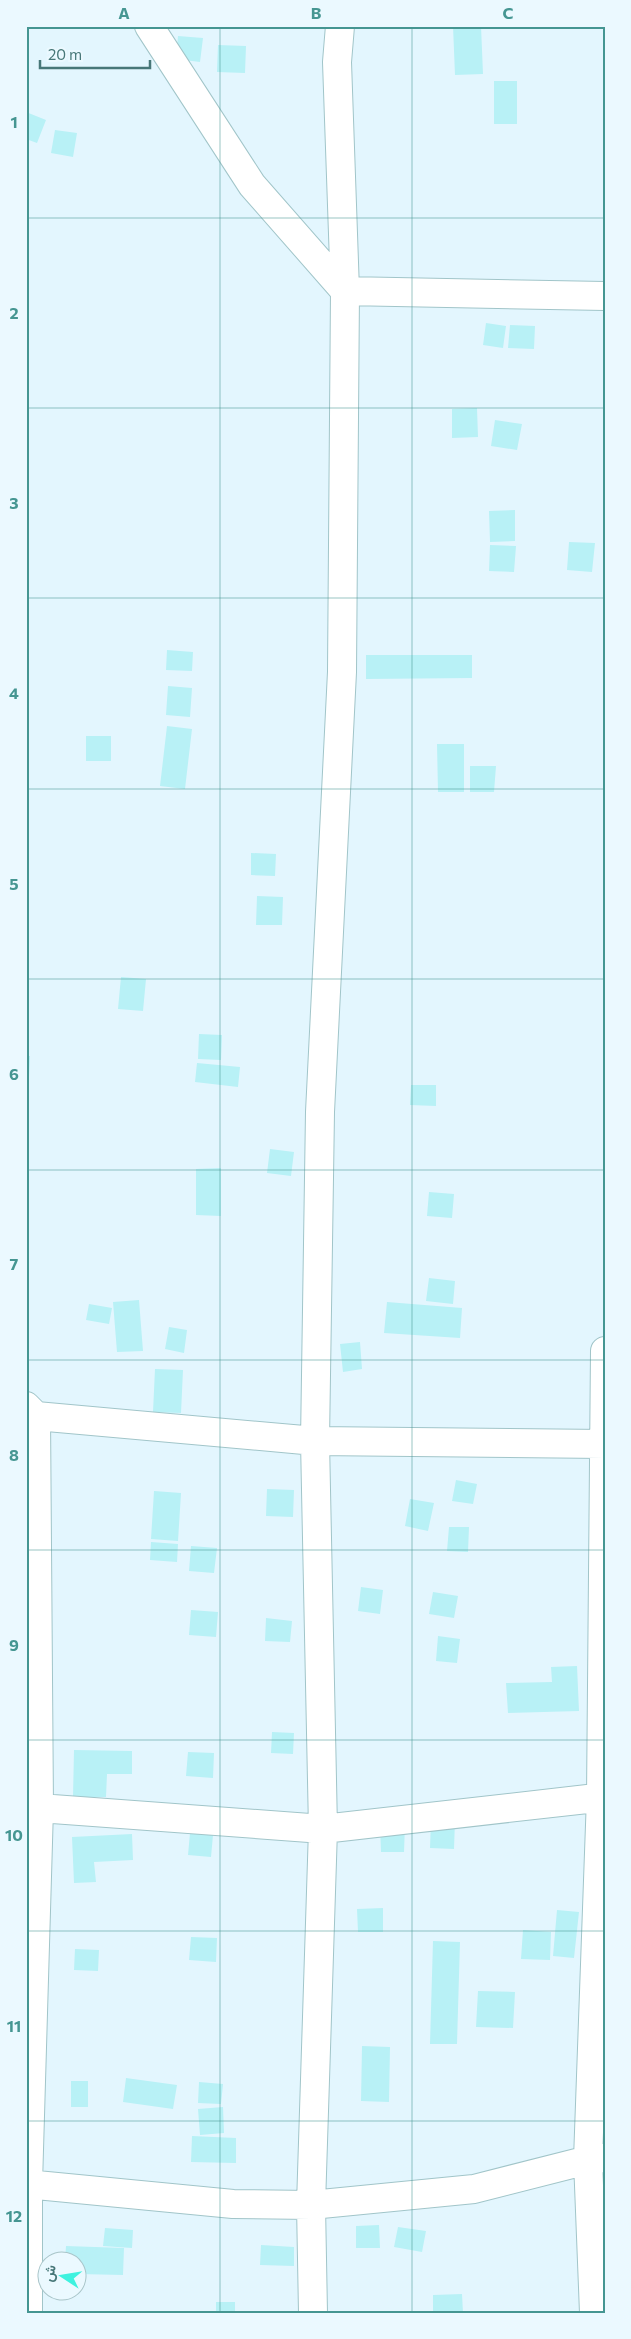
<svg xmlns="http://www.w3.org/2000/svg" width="631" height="2339" font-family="Commissioner,Vazirmatn,sans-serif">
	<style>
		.building { fill: #b8f1f6 }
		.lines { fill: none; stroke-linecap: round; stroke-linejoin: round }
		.minor-casing { stroke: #a1c5c9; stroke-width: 30 }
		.minor { stroke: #fff; stroke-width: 28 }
		.grid { fill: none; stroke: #459692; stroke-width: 1; stroke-opacity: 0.55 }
		.neatline { fill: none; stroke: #459692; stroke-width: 2 }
		.grid-label { font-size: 16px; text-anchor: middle; font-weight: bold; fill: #459692 }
	</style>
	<rect width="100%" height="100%" fill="#e3f6fe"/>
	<path class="building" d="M453 26H481L483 74 455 75Z
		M178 36 203 38 200 62 176 59Z
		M218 45 246 46 245 73 217 72Z
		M494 81H517V124H494Z
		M26 112 46 120 37 143 26 139Z
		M55 130 77 133 73 157 51 153Z
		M486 323 506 326 503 348 483 345Z
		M510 325 535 326 534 349 508 348Z
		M477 408 478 437 452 438V409Z
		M495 420 522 424 517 450 491 446Z
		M515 510V541L490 542 489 511Z
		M569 542 595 543 592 572 567 570Z
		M490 545 516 546 514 572 489 571Z
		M167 650 193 652 192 671 166 670Z
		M366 655H472V678L366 679Z
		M168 686 192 688 190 717 166 715Z
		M167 726 192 729 185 789 160 786Z
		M86 736H111V761H86Z
		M437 744H464V792H438Z
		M470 766H496L494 792H470Z
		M251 853 276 854 275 876 251 875Z
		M257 896 283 897 282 925H256Z
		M121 977 146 979 143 1011 118 1009Z
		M199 1034 222 1035 221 1060 198 1059Z
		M26 1056H30L29 1077 26 1076Z
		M197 1063 240 1067 238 1087 195 1082Z
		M411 1085H436V1106L410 1105Z
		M270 1149 294 1152 291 1176 267 1173Z
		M221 1168V1216L196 1215V1169Z
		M429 1192 454 1194 452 1218 427 1216Z
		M429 1278 455 1281 453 1304 426 1301Z
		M139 1300 143 1351 117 1352 113 1302Z
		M387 1302 462 1308 460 1338 384 1333Z
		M89 1304 112 1308 109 1324 86 1320Z
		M169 1327 187 1330 184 1353 165 1349Z
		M360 1342 362 1369 343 1372 340 1344Z
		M155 1369 183 1370 181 1413 153 1412Z
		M456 1480 477 1484 473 1504 452 1501Z
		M267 1489 294 1490 293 1517 266 1516Z
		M154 1491 181 1493 178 1541 151 1539Z
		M410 1499 434 1503 428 1531 405 1526Z
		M449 1527H469L468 1552 447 1551Z
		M151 1542 178 1544 177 1562 150 1560Z
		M191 1546 217 1548 214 1573 189 1571Z
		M361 1587 383 1590 380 1614 358 1611Z
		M433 1592 458 1596 454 1618 429 1614Z
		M191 1610 218 1612 216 1637 189 1635Z
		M266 1618 292 1621 290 1642 265 1641Z
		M438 1636 460 1639 457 1663 436 1661Z
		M577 1666 579 1711 508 1713 506 1683 552 1682 551 1667Z
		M272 1732 294 1733 293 1754 271 1753Z
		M74 1750 132 1751V1774H107L106 1797H73Z
		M188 1752 214 1753 213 1778 186 1776Z
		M192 1811 215 1813 211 1857 188 1855Z
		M431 1820H455L454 1849 430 1848Z
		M380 1825H405L404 1852H381Z
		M132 1834 133 1860 94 1862 96 1882 74 1883 72 1837Z
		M383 1908V1932H358L357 1909Z
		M557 1910 579 1912 574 1958 553 1956Z
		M523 1930 551 1932 550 1960 521 1959Z
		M191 1937 217 1938 216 1962 189 1960Z
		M433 1941 460 1942 457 2044H430Z
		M75 1949 99 1950 98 1971 74 1970Z
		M478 1991 515 1992 513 2028 476 2027Z
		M362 2046 390 2047 389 2102 361 2101Z
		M126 2078 177 2085 173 2109 123 2102Z
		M71 2081H88V2107H71Z
		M199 2082 223 2084 221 2104 198 2103Z
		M223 2107 224 2133 200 2135 198 2109Z
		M192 2136 236 2138V2163L191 2162Z
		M379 2225 380 2248H356V2226Z
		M398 2227 426 2231 422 2252 394 2247Z
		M105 2228 133 2230 132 2248 103 2246Z
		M261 2245 294 2247V2266L260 2265Z
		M66 2246 124 2248 123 2275 78 2274V2262H65Z
		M462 2294 463 2313H433V2295Z
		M216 2302H235V2313H216Z"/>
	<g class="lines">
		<defs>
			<path id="minor" d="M149 26 252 185 345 291 605 296
				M26 1406 36 1416 39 1808 28 2184V2313
				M36 1416 315 1441 605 1444
				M39 1808 323 1829 605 1797
				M26 2184 233 2204 311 2205 474 2189 588 2160 604 2158
				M313 2313 311 2205 323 1829 315 1441 320 1112 342 672 345 291 337 62 340 26
				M594 2313 588 2160 601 1797 605 1351"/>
		</defs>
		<use href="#minor" class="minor-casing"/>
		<use href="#minor" class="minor"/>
	</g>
	<path class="grid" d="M220 26V2313M412 26V2313M26 218H605M26 408H605M26 598H605M26 789H605M26 979H605M26 1170H605M26 1360H605M26 1550H605M26 1740H605M26 1931H605M26 2121H605"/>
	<rect width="631" height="2339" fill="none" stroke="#ebf9ff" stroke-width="55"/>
	<g transform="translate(62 2276) rotate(282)"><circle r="24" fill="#ebf9ff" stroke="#a9c5c9"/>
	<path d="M0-4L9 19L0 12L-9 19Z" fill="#3ef2df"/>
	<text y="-8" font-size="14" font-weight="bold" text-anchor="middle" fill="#477778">ش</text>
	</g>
	<path d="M40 60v8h110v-8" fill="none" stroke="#477778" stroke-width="2.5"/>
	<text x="48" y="60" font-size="15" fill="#477778" stroke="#ebf9ff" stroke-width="4" paint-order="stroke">20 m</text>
	<rect x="28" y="28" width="576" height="2284" class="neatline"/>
	<g class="grid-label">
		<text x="124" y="19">A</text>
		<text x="316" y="19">B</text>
		<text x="508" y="19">C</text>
		<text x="14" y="128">1</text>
		<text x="14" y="319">2</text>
		<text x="14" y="509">3</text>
		<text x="14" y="699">4</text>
		<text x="14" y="890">5</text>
		<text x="14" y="1080">6</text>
		<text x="14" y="1270">7</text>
		<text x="14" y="1461">8</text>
		<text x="14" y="1651">9</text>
		<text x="14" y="1841">10</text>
		<text x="14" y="2032">11</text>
		<text x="14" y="2222">12</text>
	</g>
</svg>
